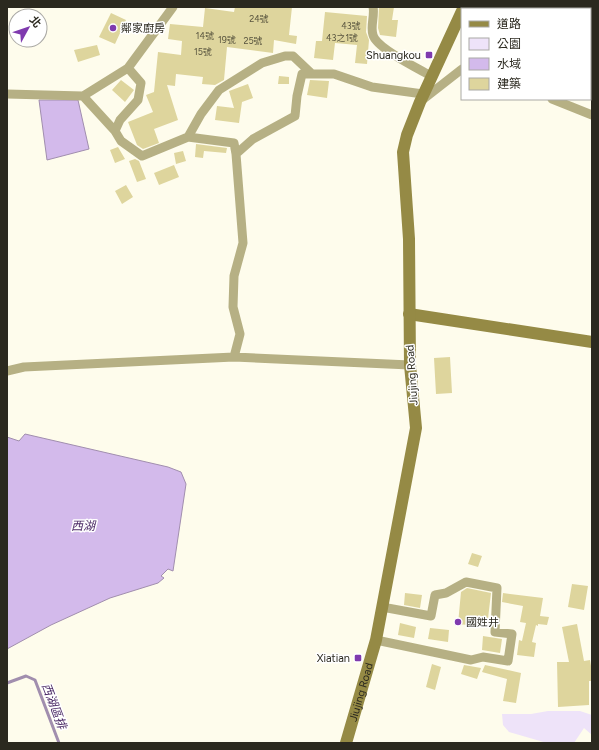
<svg xmlns="http://www.w3.org/2000/svg" width="599" height="750" font-family="Figtree,'Noto Sans TC',sans-serif">
	<style>
		.green { fill: #eee3f9 }
		.water { fill: #d3baeb; stroke: #a18eae }
		.lines { fill: none; stroke-linecap: round; stroke-linejoin: round }
		.stream { stroke: #a18eae; stroke-width: 3 }
		.building { fill: #ded59d }
		.street { stroke: #b6b084; stroke-width: 9 }
		.secondary { stroke: #958a45; stroke-width: 12 }
		.poi-dot { fill: #7f3aae; stroke: #fff; stroke-width: 1.5 }
		.labels { text-anchor: middle; dominant-baseline: central; stroke-width: 3; stroke-linejoin: round; paint-order: stroke }
		.number-label { font-size: 9px; fill: #58543e }
		.poi-label { font-size: 11px; fill: #2b291f; stroke: #fff; text-anchor: start }
		.street-label { font-size: 11px; fill: #2b291f; stroke: #fff }
		.water-label { font-size: 12px; font-style: italic; fill: #4d2c67; stroke: #fff }
	</style>
	<rect width="100%" height="100%" fill="#fefcec"/>
	<path class="green" d="M548 711H580L592 715V735L584 728 574 743H547L509 732 503 725 502 714H531Z"/>
	<path class="water" d="M39 100H78L89 149 47 160Z
		M25 434 168 467 181 472 186 484 173 571 168 569 161 576 164 578 158 583 110 598 51 625 7 649V437L19 441Z"/>
	<g class="lines">
		<path class="stream" d="M7 683 26 676 35 680 59 743"/>
	</g>
	<path class="building" d="M235 7H292L289 35 297 36 296 44 274 40 273 53 227 47 224 80 215 85 202 84 203 77 176 74 175 86 167 85 178 120 154 129 159 143 143 149 137 145 128 122 153 112 146 95 154 92 158 52 181 55 182 41 168 39 170 24 203 27 205 8 234 12Z
		M379 7H394L392 20H398L396 37 380 35 378 28Z
		M325 12 367 16 366 32 369 40 367 64 355 63 357 45 335 43 333 60 314 58 316 41H322Z
		M111 13 126 20 115 44 99 37Z
		M97 45 100 55 78 62 74 50Z
		M279 76 289 77V84H278Z
		M121 80 134 90 125 102 112 90Z
		M310 80 329 81 327 98 307 95Z
		M248 84 253 98 242 102 239 123 215 120 217 106 234 108 229 91Z
		M196 144 227 148 226 153 204 151 203 158 195 157Z
		M118 147 125 159 115 163 110 150Z
		M183 151 186 161 176 164 174 153Z
		M135 159 139 161 146 179 137 182 129 161Z
		M174 165 179 177 159 185 154 173Z
		M126 185 133 197 122 204 115 191Z
		M450 357 452 393 436 394 434 358Z
		M472 553 482 556 478 567 468 564Z
		M572 584 588 586 584 610 568 607Z
		M467 588 491 593 487 627 458 624 461 592Z
		M405 593 422 595 420 608 404 605Z
		M503 593 543 598 540 616 549 617 547 625 538 624V626L536 625 532 642 536 643 534 657 517 655 519 640 522 641 526 623 520 622 523 606 502 602Z
		M400 623 416 627 414 638 398 635Z
		M577 624 584 661 590 660 592 672V681H589V705L558 707 557 662H569L562 627Z
		M430 628 449 630 448 642 428 639Z
		M483 636 502 639 500 653 482 650Z
		M432 664 441 667 435 690 426 687Z
		M464 665 481 668 477 679 461 674Z
		M485 665 521 673 516 703 503 701 507 679 482 672Z"/>
	<g class="lines">
		<path class="street" d="M173 7 128 68 141 83 138 100 120 120 115 131 121 141 142 156 188 137 234 143 236 154
			M373 7C375 16 370 26 373 35 376 48 419 69 431 76
			M7 94 83 96 115 131
			M83 96 128 68
			M552 99 592 115
			M421 101 462 69
			M188 137 201 114 219 90 262 63 285 56H293L311 73
			M234 357 240 334 233 307 234 276 243 243 236 154 253 139 295 116 297 96 302 74H334L372 87 423 94
			M7 371 24 367 234 357 410 365
			M376 640 471 660 483 657 508 661 512 634 495 632 497 588 466 582 446 593 435 595 431 616 382 607"/>
		<g class="secondary">
			<path d="M409 314 592 342"/>
			<path id="s1" d="M346 743 376 640 416 428 410 365 409 239 403 152 407 135 420 102 462 11"/>
		</g>
	</g>
	<g class="poi-dot">
		<circle cx="113" cy="28" r="4"/>
		<rect x="425" y="51" width="8" height="8" rx="2"/>
		<circle cx="458" cy="622" r="4"/>
		<rect x="354" y="654" width="8" height="8" rx="2"/>
	</g>
	<g class="labels">
		<g class="number-label">
			<text x="259" y="18">24號</text>
			<text x="351" y="25">43號</text>
			<text x="205" y="35">14號</text>
			<text x="342" y="37">43之1號</text>
			<text x="227" y="39">19號</text>
			<text x="253" y="40">25號</text>
			<text x="203" y="51">15號</text>
		</g>
		<g class="poi-label">
			<text x="121" y="28">鄰家廚房</text>
			<text x="421" y="55" text-anchor="end">Shuangkou</text>
			<text x="466" y="622">國姓井</text>
			<text x="350" y="658" text-anchor="end">Xiatian</text>
		</g>
		<g class="street-label">
			<text transform="translate(412 375) rotate(-94)">Jiujing Road</text>
			<text stroke="none"><textPath href="#s1" startOffset="53">Jiujing Road</textPath></text>
		</g>
		<g class="water-label">
			<text x="83" y="526">西湖</text>
			<text transform="translate(54 706) rotate(69)">西湖區排</text>
		</g>
	</g>
	<rect width="599" height="750" fill="none" stroke="#2b291f" stroke-width="16"/>
	<rect x="461" y="8" width="130" height="92" fill="#ffffff" stroke="#aaa9a5"/>
	<rect x="469" y="21" width="20" height="6" fill="#958a45" stroke="#aaa9a5"/>
	<text x="497" y="28" font-size="12" fill="#2b291f">道路</text>
	<rect x="469" y="38" width="20" height="12" fill="#eee3f9" stroke="#aaa9a5"/>
	<text x="497" y="48" font-size="12" fill="#2b291f">公園</text>
	<rect x="469" y="58" width="20" height="12" fill="#d3baeb" stroke="#aaa9a5"/>
	<text x="497" y="68" font-size="12" fill="#2b291f">水域</text>
	<rect x="469" y="78" width="20" height="12" fill="#ded59d" stroke="#aaa9a5"/>
	<text x="497" y="88" font-size="12" fill="#2b291f">建築</text>
	<g transform="translate(28 28) rotate(50)"><circle r="19" fill="#ffffff" stroke="#aaa9a5"/>
	<path d="M0-3L7 15L0 10L-7 15Z" fill="#7f3aae"/>
	<text y="-6" font-size="11" font-weight="bold" text-anchor="middle" fill="#2b291f">北</text>
	</g>
</svg>
